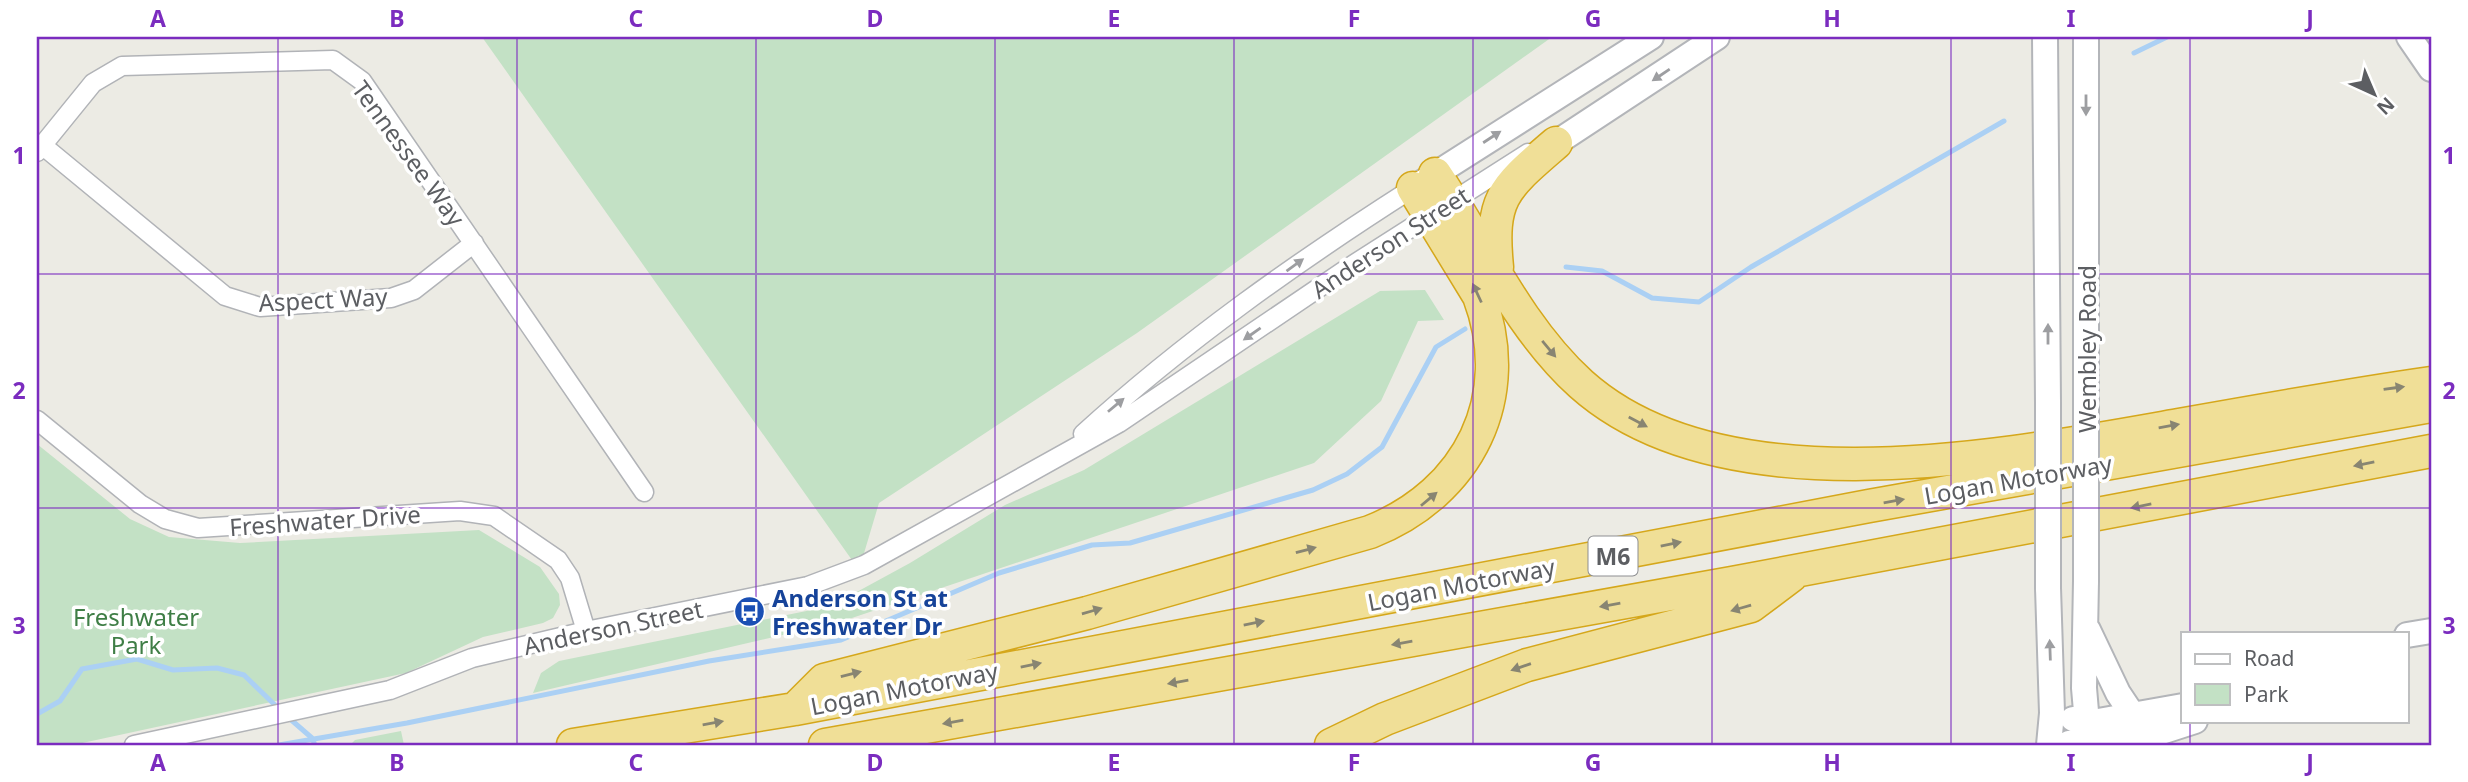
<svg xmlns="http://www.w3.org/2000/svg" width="2468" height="782" font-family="'Noto Sans',sans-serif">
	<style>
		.green { fill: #c3e1c5 }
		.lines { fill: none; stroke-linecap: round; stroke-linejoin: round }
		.stream { stroke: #abd0f4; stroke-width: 5 }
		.street-casing { stroke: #b1b3b7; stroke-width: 21 }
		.secondary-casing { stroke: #b3b5b9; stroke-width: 28 }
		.highway-casing { stroke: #d5a71b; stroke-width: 35 }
		.street { stroke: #fff; stroke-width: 18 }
		.secondary { stroke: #fff; stroke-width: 24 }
		.highway { stroke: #f0df97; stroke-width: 32 }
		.secondary-bridge-casing { stroke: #b3b5b9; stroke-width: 28; stroke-linecap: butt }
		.secondary-bridge { stroke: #fff; stroke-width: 24 }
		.oneway { fill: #9d9ea1 }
		.oneway2 { fill: #888572 }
		.grid { fill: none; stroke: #7b2cbf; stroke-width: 2; stroke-opacity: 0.55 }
		.labels { text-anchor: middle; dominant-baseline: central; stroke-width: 7; stroke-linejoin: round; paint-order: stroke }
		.shield { fill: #fff; stroke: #8d8e91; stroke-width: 2 }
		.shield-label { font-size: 23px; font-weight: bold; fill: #5c5e62 }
		.street-label { font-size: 24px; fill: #5c5e62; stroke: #fff }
		.transit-label { font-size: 24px; font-weight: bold; fill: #164399; stroke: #fff; text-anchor: start }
		.park-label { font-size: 24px; fill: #3f7e46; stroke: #fff }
		.neatline { fill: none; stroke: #7b2cbf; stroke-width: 2.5 }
		.grid-label { font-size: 23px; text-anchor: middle; font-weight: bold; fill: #7b2cbf }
	</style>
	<rect width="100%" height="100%" fill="#ecebe4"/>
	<path class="green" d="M482 37H1552L1137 333 879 503 859 570Z
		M1425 290 1444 320 1418 321 1381 401 1314 463 843 621 533 693 541 673 559 661 831 606 910 563 1005 505 1084 470 1380 291Z
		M37 444 130 519 169 537 240 543 479 530 540 567 559 594 560 605 553 618 543 623 483 637 406 673 73 745H37Z
		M401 731 404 745H350L355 740Z"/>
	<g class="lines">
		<path class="stream" d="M2134 53 2167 37
			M1566 267 1602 271 1652 298 1699 302 1751 267 2004 121
			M37 714 60 701 82 669 137 659 173 670 217 668 244 675 279 709
			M289 718 312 738 315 745
			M279 745 407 723 709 661 841 640 999 573 1092 545 1130 543 1313 490 1347 474 1382 447 1436 347 1465 329"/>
		<defs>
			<path id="street" d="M42 145 225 296 260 307 391 298 414 290 474 243
				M37 152 93 83 122 66 333 60 362 81 644 492
				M37 420 140 504 165 519 198 528 460 511 494 516 558 560 570 578 586 631
				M1083 434C1185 341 1297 262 1413 188
				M134 745 390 690 472 658 586 631 808 586 864 565 1119 423 1348 268 1528 153"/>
			<path id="secondary" d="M2045 37 2048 403
				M2409 37 2431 69
				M1556 143 1717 37
				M1420 184 1651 37
				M2086 396V37
				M2048 588 2052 713 2049 745
				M2088 630 2118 693 2134 717
				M2407 635 2431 631
				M2073 719 2087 723 2183 706
				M2069 743 2158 733 2195 721
				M2083 745 2087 723 2084 688 2086 581"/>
			<path id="highway" d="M1435 174C1482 244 1518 327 1581 384 1724 512 2008 455 2179 425 2263 410 2347 395 2431 383
				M1497 267C1490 197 1504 188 1556 143
				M795 709 824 680 1087 613 1370 532C1469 493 1517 397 1479 296L1413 188
				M573 745 795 709 1869 506 2431 406
				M825 745 1732 583 2431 451
				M1331 745 1385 719 1527 665 1751 606 1791 576"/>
		</defs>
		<use href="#street" class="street-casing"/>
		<use href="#secondary" class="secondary-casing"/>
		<use href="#highway" class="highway-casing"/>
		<use href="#street" class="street"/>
		<use href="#secondary" class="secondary"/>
		<use href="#highway" class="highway"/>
		<defs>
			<path id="secondary-bridge" d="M2048 403V588
				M2086 581V396"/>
		</defs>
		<use href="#secondary-bridge" class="secondary-bridge-casing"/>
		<use href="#secondary-bridge" class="secondary-bridge"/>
	</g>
	<defs><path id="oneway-solid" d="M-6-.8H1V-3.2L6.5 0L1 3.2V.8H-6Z" transform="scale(1.75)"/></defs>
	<g class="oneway">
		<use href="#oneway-solid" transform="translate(1661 75) rotate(146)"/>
		<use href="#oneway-solid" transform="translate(2086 105) rotate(90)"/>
		<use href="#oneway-solid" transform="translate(1492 137) rotate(-33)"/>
		<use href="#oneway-solid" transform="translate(1295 265) rotate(-36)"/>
		<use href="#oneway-solid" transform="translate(1252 334) rotate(145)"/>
		<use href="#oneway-solid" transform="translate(2048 334) rotate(-90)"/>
		<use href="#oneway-solid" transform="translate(1116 405) rotate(-40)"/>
		<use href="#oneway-solid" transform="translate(2050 650) rotate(-92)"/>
	</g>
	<g class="oneway2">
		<use href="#oneway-solid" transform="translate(1477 293) rotate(-115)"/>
		<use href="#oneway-solid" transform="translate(1549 349) rotate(50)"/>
		<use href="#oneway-solid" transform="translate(2394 388) rotate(-8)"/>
		<use href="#oneway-solid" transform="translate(1638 422) rotate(28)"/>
		<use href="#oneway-solid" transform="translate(2169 426) rotate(-10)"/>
		<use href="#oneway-solid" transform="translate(2364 464) rotate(169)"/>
		<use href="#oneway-solid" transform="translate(1429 499) rotate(-40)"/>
		<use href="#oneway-solid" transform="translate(1894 501) rotate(-10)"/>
		<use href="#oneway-solid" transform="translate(2141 506) rotate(169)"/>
		<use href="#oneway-solid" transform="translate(1671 544) rotate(-11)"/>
		<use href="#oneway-solid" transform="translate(1306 550) rotate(-15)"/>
		<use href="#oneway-solid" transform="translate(1610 605) rotate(170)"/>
		<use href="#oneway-solid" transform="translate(1741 608) rotate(164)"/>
		<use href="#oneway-solid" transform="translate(1092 611) rotate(-16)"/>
		<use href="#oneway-solid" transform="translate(1254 623) rotate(-11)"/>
		<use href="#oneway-solid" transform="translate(1402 643) rotate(170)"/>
		<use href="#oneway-solid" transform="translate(1031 665) rotate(-11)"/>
		<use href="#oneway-solid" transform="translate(1521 667) rotate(161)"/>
		<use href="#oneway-solid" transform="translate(851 674) rotate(-14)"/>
		<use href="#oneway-solid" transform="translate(1178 682) rotate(170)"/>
		<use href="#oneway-solid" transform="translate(953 722) rotate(170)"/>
		<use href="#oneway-solid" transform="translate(713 723) rotate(-10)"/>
	</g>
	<path class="grid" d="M278 37V745M517 37V745M756 37V745M995 37V745M1234 37V745M1473 37V745M1712 37V745M1951 37V745M2190 37V633M37 274H2431M37 508H2431M2190 721V745"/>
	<defs>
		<symbol id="bus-disc" viewBox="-11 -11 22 22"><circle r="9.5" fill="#1a4fb4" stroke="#fff"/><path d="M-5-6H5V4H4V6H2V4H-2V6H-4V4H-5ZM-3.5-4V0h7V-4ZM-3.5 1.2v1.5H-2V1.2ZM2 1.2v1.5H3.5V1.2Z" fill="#fff"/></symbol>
	</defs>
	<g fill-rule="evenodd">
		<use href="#bus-disc" x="732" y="594" width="35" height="35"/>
	</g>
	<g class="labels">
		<rect class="shield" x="1588.5" y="536.5" width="49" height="39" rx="5"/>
		<g class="shield-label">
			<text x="1613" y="556">M6</text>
		</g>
		<g class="street-label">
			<text transform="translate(409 153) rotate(54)">Tennessee Way</text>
			<text transform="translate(1390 242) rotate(-33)">Anderson Street</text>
			<text transform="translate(323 299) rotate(-3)">Aspect Way</text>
			<text transform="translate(2086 349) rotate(-90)">Wembley Road</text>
			<text transform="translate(2018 479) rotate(-10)">Logan Motorway</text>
			<text transform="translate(325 520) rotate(-4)">Freshwater Drive</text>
			<text transform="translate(1461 584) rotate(-11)">Logan Motorway</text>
			<text transform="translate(613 627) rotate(-12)">Anderson Street</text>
			<text transform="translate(904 688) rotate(-11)">Logan Motorway</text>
		</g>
		<g class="transit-label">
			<text x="772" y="597">Anderson St at<tspan x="772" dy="28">Freshwater Dr</tspan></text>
		</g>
		<g class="park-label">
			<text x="136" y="616">Freshwater<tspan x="136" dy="28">Park</tspan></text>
		</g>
	</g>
	<rect width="2468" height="782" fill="none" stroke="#ffffff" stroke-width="77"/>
	<rect x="2181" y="632" width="228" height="91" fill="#ffffff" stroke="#bebfc0" stroke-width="2"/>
	<rect x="2195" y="654" width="35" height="10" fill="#ffffff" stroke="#bebfc0" stroke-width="2"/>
	<text x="2244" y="666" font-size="21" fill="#5c5e62">Road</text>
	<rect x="2195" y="684" width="35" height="21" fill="#c3e1c5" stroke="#bebfc0" stroke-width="2"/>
	<text x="2244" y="702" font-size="21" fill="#5c5e62">Park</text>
	<g transform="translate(2374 94) rotate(136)" stroke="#ffffff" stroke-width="5" paint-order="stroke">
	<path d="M0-5L12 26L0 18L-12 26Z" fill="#5c5e62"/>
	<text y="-10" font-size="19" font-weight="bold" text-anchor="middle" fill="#5c5e62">N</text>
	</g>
	<rect x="38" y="38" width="2392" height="706" class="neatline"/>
	<g class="grid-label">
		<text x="158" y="27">A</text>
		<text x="397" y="27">B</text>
		<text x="636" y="27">C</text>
		<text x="875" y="27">D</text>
		<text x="1114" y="27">E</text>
		<text x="1354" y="27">F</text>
		<text x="1593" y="27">G</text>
		<text x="1832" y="27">H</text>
		<text x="2071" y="27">I</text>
		<text x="2310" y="27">J</text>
		<text x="19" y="164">1</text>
		<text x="2449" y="164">1</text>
		<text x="19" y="399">2</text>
		<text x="2449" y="399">2</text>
		<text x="19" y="634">3</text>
		<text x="2449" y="634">3</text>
		<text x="158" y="771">A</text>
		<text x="397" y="771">B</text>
		<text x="636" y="771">C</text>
		<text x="875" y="771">D</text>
		<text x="1114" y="771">E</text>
		<text x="1354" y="771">F</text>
		<text x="1593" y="771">G</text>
		<text x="1832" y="771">H</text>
		<text x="2071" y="771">I</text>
		<text x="2310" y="771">J</text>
	</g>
</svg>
